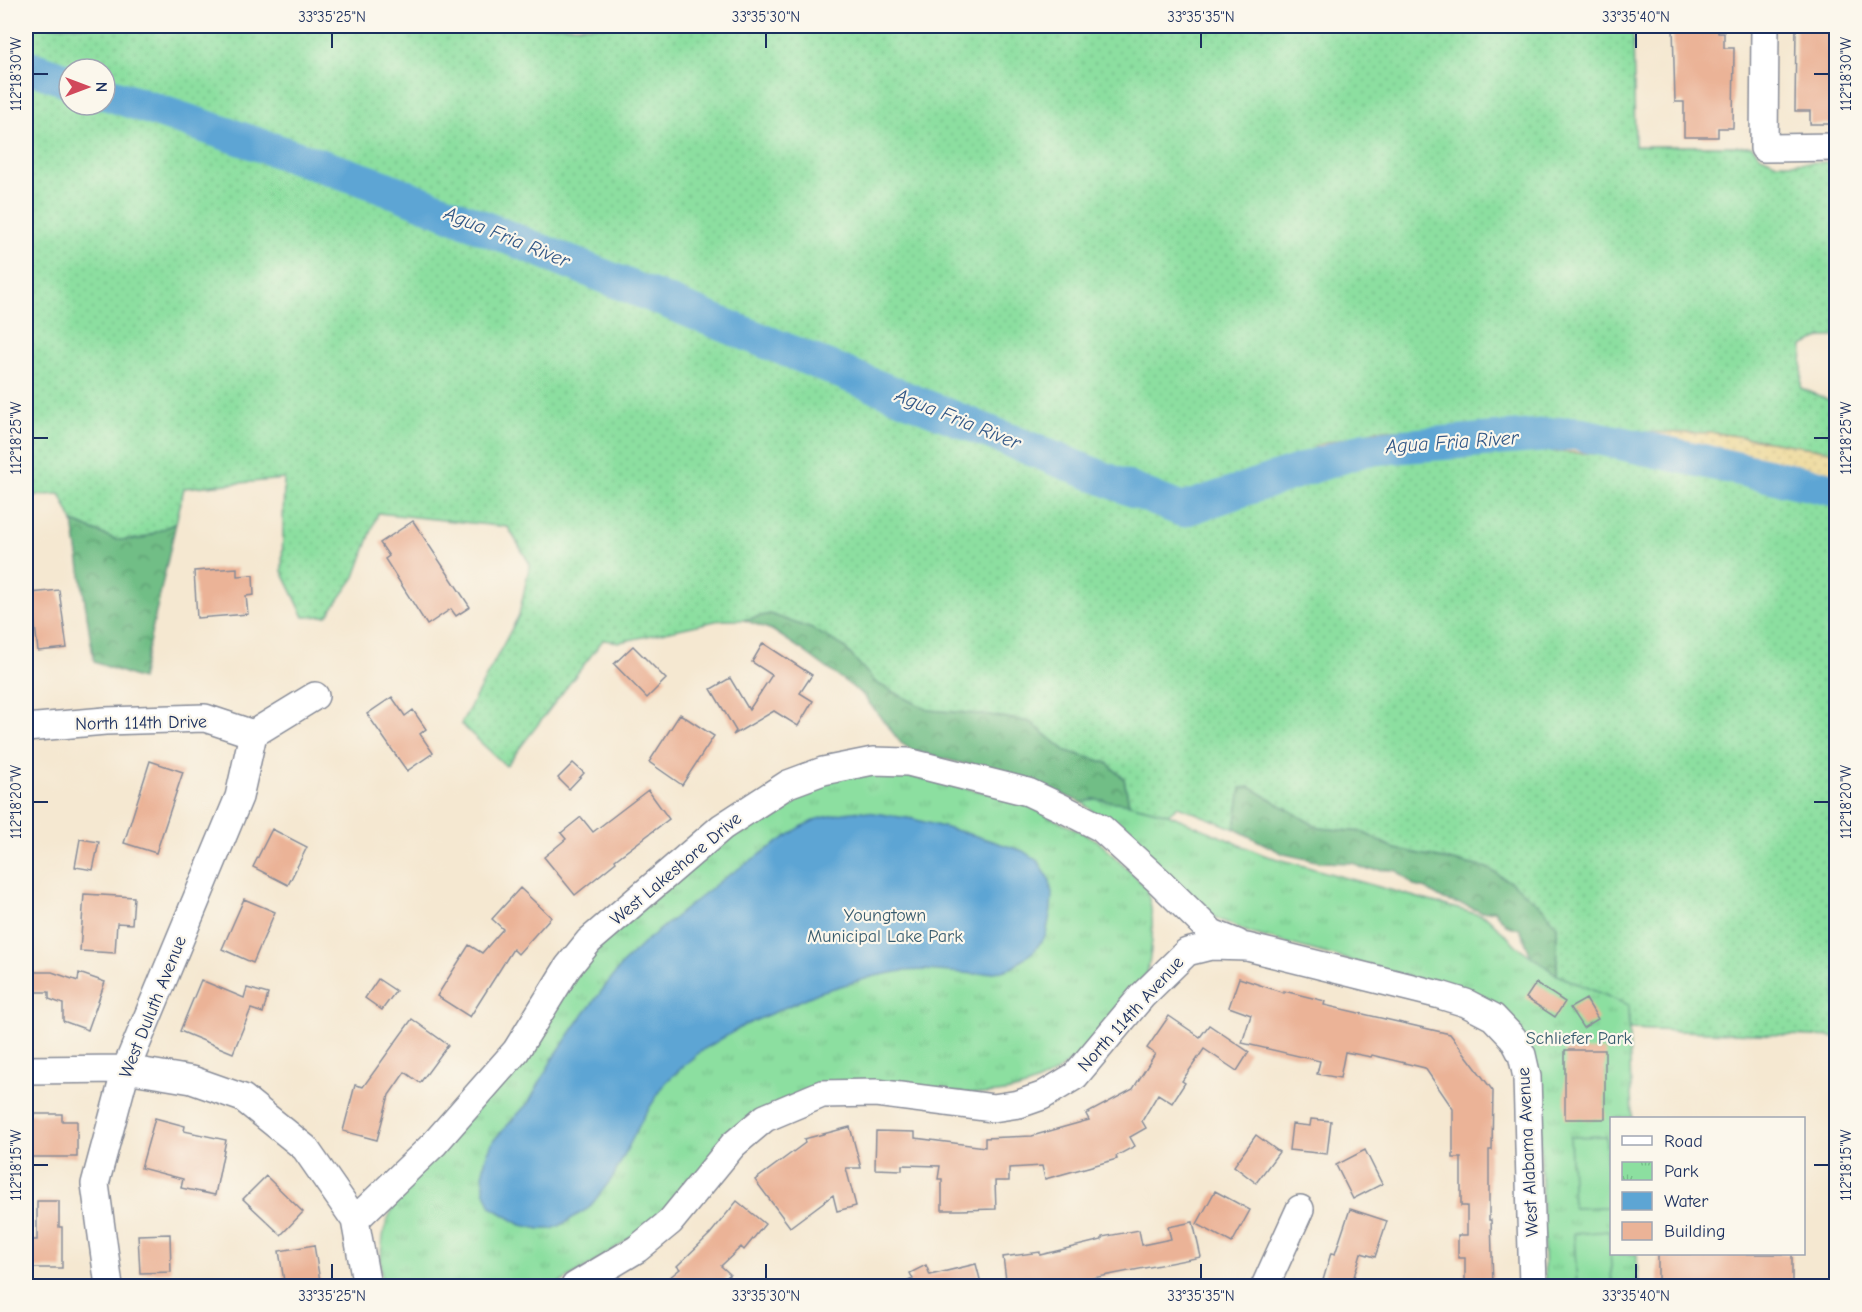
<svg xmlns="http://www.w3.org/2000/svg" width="1862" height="1312" font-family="'Comic Neue',sans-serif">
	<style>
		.grass { fill: url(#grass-dots); stroke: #54877f; stroke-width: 1.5; fill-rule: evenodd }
		.forest { fill: url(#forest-crowns); stroke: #467672; stroke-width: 1.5 }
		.sand { fill: url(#sand-dots); stroke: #84847e; stroke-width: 1.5 }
		.park { fill: url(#park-tufts); stroke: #54877f; stroke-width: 1.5 }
		.pitch { fill: #8cdfa0; stroke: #54877f; stroke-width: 1.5 }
		.water { fill: #5da5d4; stroke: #3c6a99; stroke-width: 1.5 }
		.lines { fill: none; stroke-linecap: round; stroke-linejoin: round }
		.river { stroke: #5da5d4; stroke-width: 34 }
		.building { fill: #ebb397 }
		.minor-casing { stroke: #888c98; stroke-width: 30 }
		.minor { stroke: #fff; stroke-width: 27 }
		.ticks { fill: none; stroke: #1b2f5e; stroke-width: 2 }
		.labels { text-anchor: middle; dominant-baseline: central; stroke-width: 4.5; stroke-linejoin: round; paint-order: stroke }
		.street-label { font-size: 18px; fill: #1b2f5e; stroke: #fbf7ec }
		.park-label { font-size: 18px; fill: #375b6e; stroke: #fbf7ec }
		.water-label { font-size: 20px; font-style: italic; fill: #325887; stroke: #fbf7ec }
		.neatline { fill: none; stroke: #1b2f5e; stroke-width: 2 }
		.ticks-label { font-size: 15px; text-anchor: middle; fill: #1b2f5e }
	</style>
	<defs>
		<pattern id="grass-dots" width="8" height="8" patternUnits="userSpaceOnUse" patternTransform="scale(1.5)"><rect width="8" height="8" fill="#8cdfa0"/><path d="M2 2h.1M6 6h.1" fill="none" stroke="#78c08c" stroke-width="1.8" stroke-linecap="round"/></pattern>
		<pattern id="forest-crowns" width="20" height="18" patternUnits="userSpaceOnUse" patternTransform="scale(1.5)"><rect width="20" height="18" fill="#71be86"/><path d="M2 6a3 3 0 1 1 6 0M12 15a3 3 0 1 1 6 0" fill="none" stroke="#5c9b71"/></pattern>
		<pattern id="sand-dots" width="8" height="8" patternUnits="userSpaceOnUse" patternTransform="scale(1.5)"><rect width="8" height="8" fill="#eeda9e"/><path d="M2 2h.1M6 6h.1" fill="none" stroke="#ccbb8a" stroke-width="1.8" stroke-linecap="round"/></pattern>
		<pattern id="park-tufts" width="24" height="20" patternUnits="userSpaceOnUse" patternTransform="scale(1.5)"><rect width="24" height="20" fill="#8cdfa0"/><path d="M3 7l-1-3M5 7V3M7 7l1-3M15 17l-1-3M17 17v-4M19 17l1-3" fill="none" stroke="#78c08c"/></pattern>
	</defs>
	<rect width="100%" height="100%" fill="#fbf7ec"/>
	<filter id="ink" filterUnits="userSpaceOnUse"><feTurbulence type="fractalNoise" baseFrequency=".0167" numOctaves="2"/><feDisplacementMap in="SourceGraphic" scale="12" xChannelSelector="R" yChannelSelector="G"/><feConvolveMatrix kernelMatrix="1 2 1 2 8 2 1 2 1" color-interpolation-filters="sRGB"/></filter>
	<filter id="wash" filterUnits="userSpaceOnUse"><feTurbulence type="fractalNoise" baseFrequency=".008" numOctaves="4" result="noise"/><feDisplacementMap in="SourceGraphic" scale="24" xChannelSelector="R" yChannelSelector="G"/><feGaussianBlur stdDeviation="1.35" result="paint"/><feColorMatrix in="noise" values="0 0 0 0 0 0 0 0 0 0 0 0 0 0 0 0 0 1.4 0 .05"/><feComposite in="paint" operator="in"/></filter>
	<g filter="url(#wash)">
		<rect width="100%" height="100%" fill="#f5e8d1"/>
		<path class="grass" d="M26 26H1633L1635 146H1752L1761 156 1777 163 1836 162V337H1822L1803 346 1801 388 1836 403V452L1717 433 1378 430 1315 446 1546 451 1738 462 1784 483 1836 493V1037L1629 1029 1628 1005 1557 975V926L1487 868 1395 849 1362 832 1319 828 1250 787 1241 789 1235 829 1178 806 1168 814 1129 804 1124 779 1107 763 1066 751 1030 722 989 715 928 710 876 683 843 646 770 614 744 620H720L620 642 603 640 506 766 461 724 519 615 530 564 508 527 378 513 355 577 327 616 304 617 282 571 284 479 184 488 176 523 141 539 117 540 73 522 60 494 26 496ZM69 69H105V105H69Z"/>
		<path class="forest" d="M73 522 117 540 141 539 176 523 141 679 94 662Z
			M770 614 812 629 843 646 876 683 928 710 989 715 1030 722 1066 751 1107 763 1124 779 1129 804 1094 799 1083 803 1023 779 913 751 901 743 862 694 801 649 772 630 744 620Z
			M1250 787 1319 828 1362 832 1395 849 1487 868 1514 884 1544 909 1557 926V975L1531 956 1520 929 1508 926 1494 911 1481 912 1467 906 1444 900 1426 889 1415 886 1396 870 1364 869 1353 863 1321 862 1284 854 1235 829 1241 788Z"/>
		<path class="sand" d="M1378 430 1717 433 1836 452V493L1784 483 1738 462 1546 451 1341 462 1314 446Z"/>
		<path class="park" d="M873 768 1012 798 1097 840 1145 886C1156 913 1153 946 1147 973 1102 1030 1064 1094 982 1094L821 1084 665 1214 583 1270 554 1286H382C380 1263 380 1233 391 1212 399 1195 412 1180 423 1165L602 944 734 831 795 791Z
			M1094 799 1129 804 1168 814 1264 855 1487 917 1517 946 1557 975 1628 1005 1632 1118H1612V1254H1637L1638 1286H1545L1538 1073 1458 990 1250 933 1214 917 1083 803Z"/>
		<path class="pitch" d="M1606 1136 1608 1207 1573 1208 1570 1137Z
			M1609 1231 1612 1286H1577L1574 1234Z"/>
		<path class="water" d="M861 811 913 819 973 835 1023 851 1039 862 1050 881 1052 893 1051 910 1046 935 1035 950 1013 967 1002 971 976 974 925 970 902 971 875 976 820 992 743 1026 699 1052 666 1082 644 1116 613 1177 589 1208 561 1225 552 1229H540L521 1225 491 1207 484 1190 483 1171 486 1157 493 1141 529 1102 552 1060 578 1022 623 963 647 940 720 881 801 827 817 819 844 813Z"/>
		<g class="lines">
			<path class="river" d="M26 66 69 81
				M105 93 376 184 1182 510 1365 449 1574 433 1836 490"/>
		</g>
		<g id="blocks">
			<path class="building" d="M1673 26H1718V33H1724V48H1734L1733 128H1718V137H1684V102H1675Z
				M1796 26H1836V124H1810V111H1795Z
				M413 521 470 607 456 616 451 609 427 625 385 559 389 556 380 543Z
				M237 568V576L253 575 254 595 246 596 248 614 197 618 194 571Z
				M59 590 67 648 38 651 31 593Z
				M763 643 812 675 800 693 813 701 798 726 774 711 733 735 736 731 711 689 730 678 749 710 772 675 752 662Z
				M633 646 666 679 647 698 614 664Z
				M392 697 405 716 413 710 426 729 420 734 433 753 407 771 367 714Z
				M680 714 714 736 682 785 649 762Z
				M150 761 183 772 156 853 124 843Z
				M573 763 584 773 569 789 558 778Z
				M648 790 669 819 615 860 616 862 575 895 544 857 566 839 561 833 581 817 593 832Z
				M272 829 307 847 288 885 253 867Z
				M80 839 99 842 93 870 75 867Z
				M520 888 551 917 518 954 513 949 470 1017 437 996 469 945 482 953 503 929 492 919Z
				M84 894 134 897 132 924 117 923 115 953 80 951Z
				M244 899 275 912 253 963 222 949Z
				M26 972H52L78 981 79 973 105 982 88 1030 63 1021V1004L49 999V992H26Z
				M1239 978 1284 993V991L1325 1001 1324 1005 1450 1034 1493 1091 1492 1150H1489V1220H1491L1493 1287H1465V1258H1458V1235H1467V1206H1461V1158H1453V1109L1425 1068 1372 1055 1371 1057 1345 1052 1340 1078 1317 1074 1320 1061 1242 1043 1251 1015 1229 1007Z
				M378 979 396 991 382 1010 365 998Z
				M201 980 244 998 247 988 268 994 263 1013 251 1009 233 1053 180 1031Z
				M1536 983 1565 1002 1555 1017 1526 998Z
				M1586 999 1598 1019 1583 1028 1570 1008Z
				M1169 1016 1200 1037 1209 1025 1249 1052 1237 1071 1204 1049 1182 1081 1185 1083 1172 1103 1158 1094 1142 1121 1146 1128 1130 1137 1135 1146 1116 1156 1117 1159 1045 1179 1042 1166 1009 1168V1181H995L996 1209 960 1210H942V1179H938L940 1166 902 1165V1170L875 1169 876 1131 915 1132V1138L985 1147V1138L1032 1136 1089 1120 1086 1114 1133 1089 1155 1054 1147 1048Z
				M412 1019 448 1045 420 1083 405 1072 389 1095 377 1140 343 1131 355 1085 363 1087Z
				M1565 1050H1605V1119H1565Z
				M26 1114H62V1121H77V1157H26Z
				M155 1118 185 1126 184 1131 226 1140 215 1195 181 1188 183 1179 141 1168Z
				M1311 1119 1331 1121 1327 1154 1289 1150 1292 1124 1310 1126Z
				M850 1127 861 1168H846L856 1206 837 1211 833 1195 790 1227 755 1180 805 1143 804 1139Z
				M1256 1135 1279 1152 1256 1183 1234 1166Z
				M1365 1150 1382 1184 1353 1199 1336 1165Z
				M266 1176 303 1212 281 1235 243 1199Z
				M1215 1191 1250 1210 1232 1243 1197 1224Z
				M37 1201H59V1227H62V1268H26V1240H37Z
				M737 1201 765 1224 744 1250 741 1247 721 1266 730 1274 718 1287H658L680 1269 677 1266 710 1234Z
				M1350 1209 1387 1221 1375 1257 1361 1253 1351 1287H1321L1331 1253 1335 1254Z
				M1193 1222 1201 1257 1088 1279 1089 1283 1074 1287H1007L1003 1257 1040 1252V1255L1102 1240V1237L1139 1230 1142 1245 1171 1239 1168 1227Z
				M170 1234 171 1272 140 1273 138 1235Z
				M314 1245 321 1287H285L279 1251Z
				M1658 1254H1792V1287H1658Z
				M976 1264 982 1287H909L908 1281 913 1279 910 1273 926 1265 930 1275Z"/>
		</g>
	</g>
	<g filter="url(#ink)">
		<use href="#blocks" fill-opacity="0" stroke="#888c98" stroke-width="1.5"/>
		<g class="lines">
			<defs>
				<path id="minor" d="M1765 26 1764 148 1836 147
					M26 728 105 721 205 718 253 734 315 696
					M26 1070 126 1069 192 1080 243 1098 305 1148 355 1220 367 1286
					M355 1220 434 1144 516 1051 568 967 589 941 722 827 788 784 823 771 873 761 908 762 1028 792 1062 808 1101 828 1158 880 1212 933 1237 943
					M109 1286 95 1184 126 1069 239 797 253 734
					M575 1286 637 1249 670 1222 733 1145 765 1118 822 1094 876 1093 993 1108 1019 1104 1042 1096 1075 1076 1142 996 1187 952 1211 946 1247 947 1440 995 1466 1003 1493 1017 1513 1038 1522 1055 1527 1077 1533 1286
					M1265 1286 1300 1209"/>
			</defs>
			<use href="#minor" class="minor-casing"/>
			<use href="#minor" class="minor"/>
		</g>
	</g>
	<path class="ticks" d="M332 33V48M766 33V48M1201 33V48M1636 33V48M33 74H48M1814 74H1829M33 438H48M1814 438H1829M33 802H48M1814 802H1829M33 1165H48M1814 1165H1829M332 1264V1279M766 1264V1279M1201 1264V1279M1636 1264V1279"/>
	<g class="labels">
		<g class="street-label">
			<text transform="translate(141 723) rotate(-1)">North 114th Drive</text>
			<text transform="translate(676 869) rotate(-40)">West Lakeshore Drive</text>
			<text transform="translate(153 1007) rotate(-68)">West Duluth Avenue</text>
			<text transform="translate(1131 1014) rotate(-48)">North 114th Avenue</text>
			<text transform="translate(1528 1152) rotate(-93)">West Alabama Avenue</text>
		</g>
		<g class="park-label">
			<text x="885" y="915">Youngtown<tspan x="885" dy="21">Municipal Lake Park</tspan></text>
			<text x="1579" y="1038">Schliefer Park</text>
		</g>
		<g class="water-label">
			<text transform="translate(507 237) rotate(22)">Agua Fria River</text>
			<text transform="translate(958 419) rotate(22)">Agua Fria River</text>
			<text transform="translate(1452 442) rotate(-4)">Agua Fria River</text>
		</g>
	</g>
	<rect width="1862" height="1312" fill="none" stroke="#fbf7ec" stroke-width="66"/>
	<rect x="1610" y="1117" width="195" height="138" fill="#fbf7ec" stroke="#a1a7b3" stroke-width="1.5"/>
	<rect x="1622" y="1136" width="30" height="9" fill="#ffffff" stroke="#a1a7b3" stroke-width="1.5"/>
	<text x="1664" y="1147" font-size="18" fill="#1b2f5e">Road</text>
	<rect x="1622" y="1162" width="30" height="18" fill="url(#park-tufts)" stroke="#a1a7b3" stroke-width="1.5"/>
	<text x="1664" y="1177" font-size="18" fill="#1b2f5e">Park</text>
	<rect x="1622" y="1192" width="30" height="18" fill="#5da5d4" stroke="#a1a7b3" stroke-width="1.5"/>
	<text x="1664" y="1207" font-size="18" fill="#1b2f5e">Water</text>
	<rect x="1622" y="1222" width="30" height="18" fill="#ebb397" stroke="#a1a7b3" stroke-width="1.5"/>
	<text x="1664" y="1237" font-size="18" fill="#1b2f5e">Building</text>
	<g transform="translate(87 87) rotate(90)"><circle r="28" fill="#fbf7ec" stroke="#a1a7b3" stroke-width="1.5"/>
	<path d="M0-4.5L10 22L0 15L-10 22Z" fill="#d1495b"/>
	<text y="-9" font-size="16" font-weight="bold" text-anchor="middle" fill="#1b2f5e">N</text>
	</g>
	<rect x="33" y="33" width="1796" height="1246" class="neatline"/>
	<g class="ticks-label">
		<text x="332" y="22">33°35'25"N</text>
		<text x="766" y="22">33°35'30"N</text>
		<text x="1201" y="22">33°35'35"N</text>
		<text x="1636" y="22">33°35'40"N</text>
		<text transform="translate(1846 74) rotate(-90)" y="5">112°18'30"W</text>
		<text transform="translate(16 74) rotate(-90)" y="5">112°18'30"W</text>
		<text transform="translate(1846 438) rotate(-90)" y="5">112°18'25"W</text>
		<text transform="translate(16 438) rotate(-90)" y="5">112°18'25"W</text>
		<text transform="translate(1846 802) rotate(-90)" y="5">112°18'20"W</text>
		<text transform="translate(16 802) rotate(-90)" y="5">112°18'20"W</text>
		<text transform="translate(1846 1165) rotate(-90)" y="5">112°18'15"W</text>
		<text transform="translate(16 1165) rotate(-90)" y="5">112°18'15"W</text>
		<text x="332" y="1301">33°35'25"N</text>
		<text x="766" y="1301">33°35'30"N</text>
		<text x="1201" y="1301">33°35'35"N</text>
		<text x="1636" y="1301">33°35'40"N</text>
	</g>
</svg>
